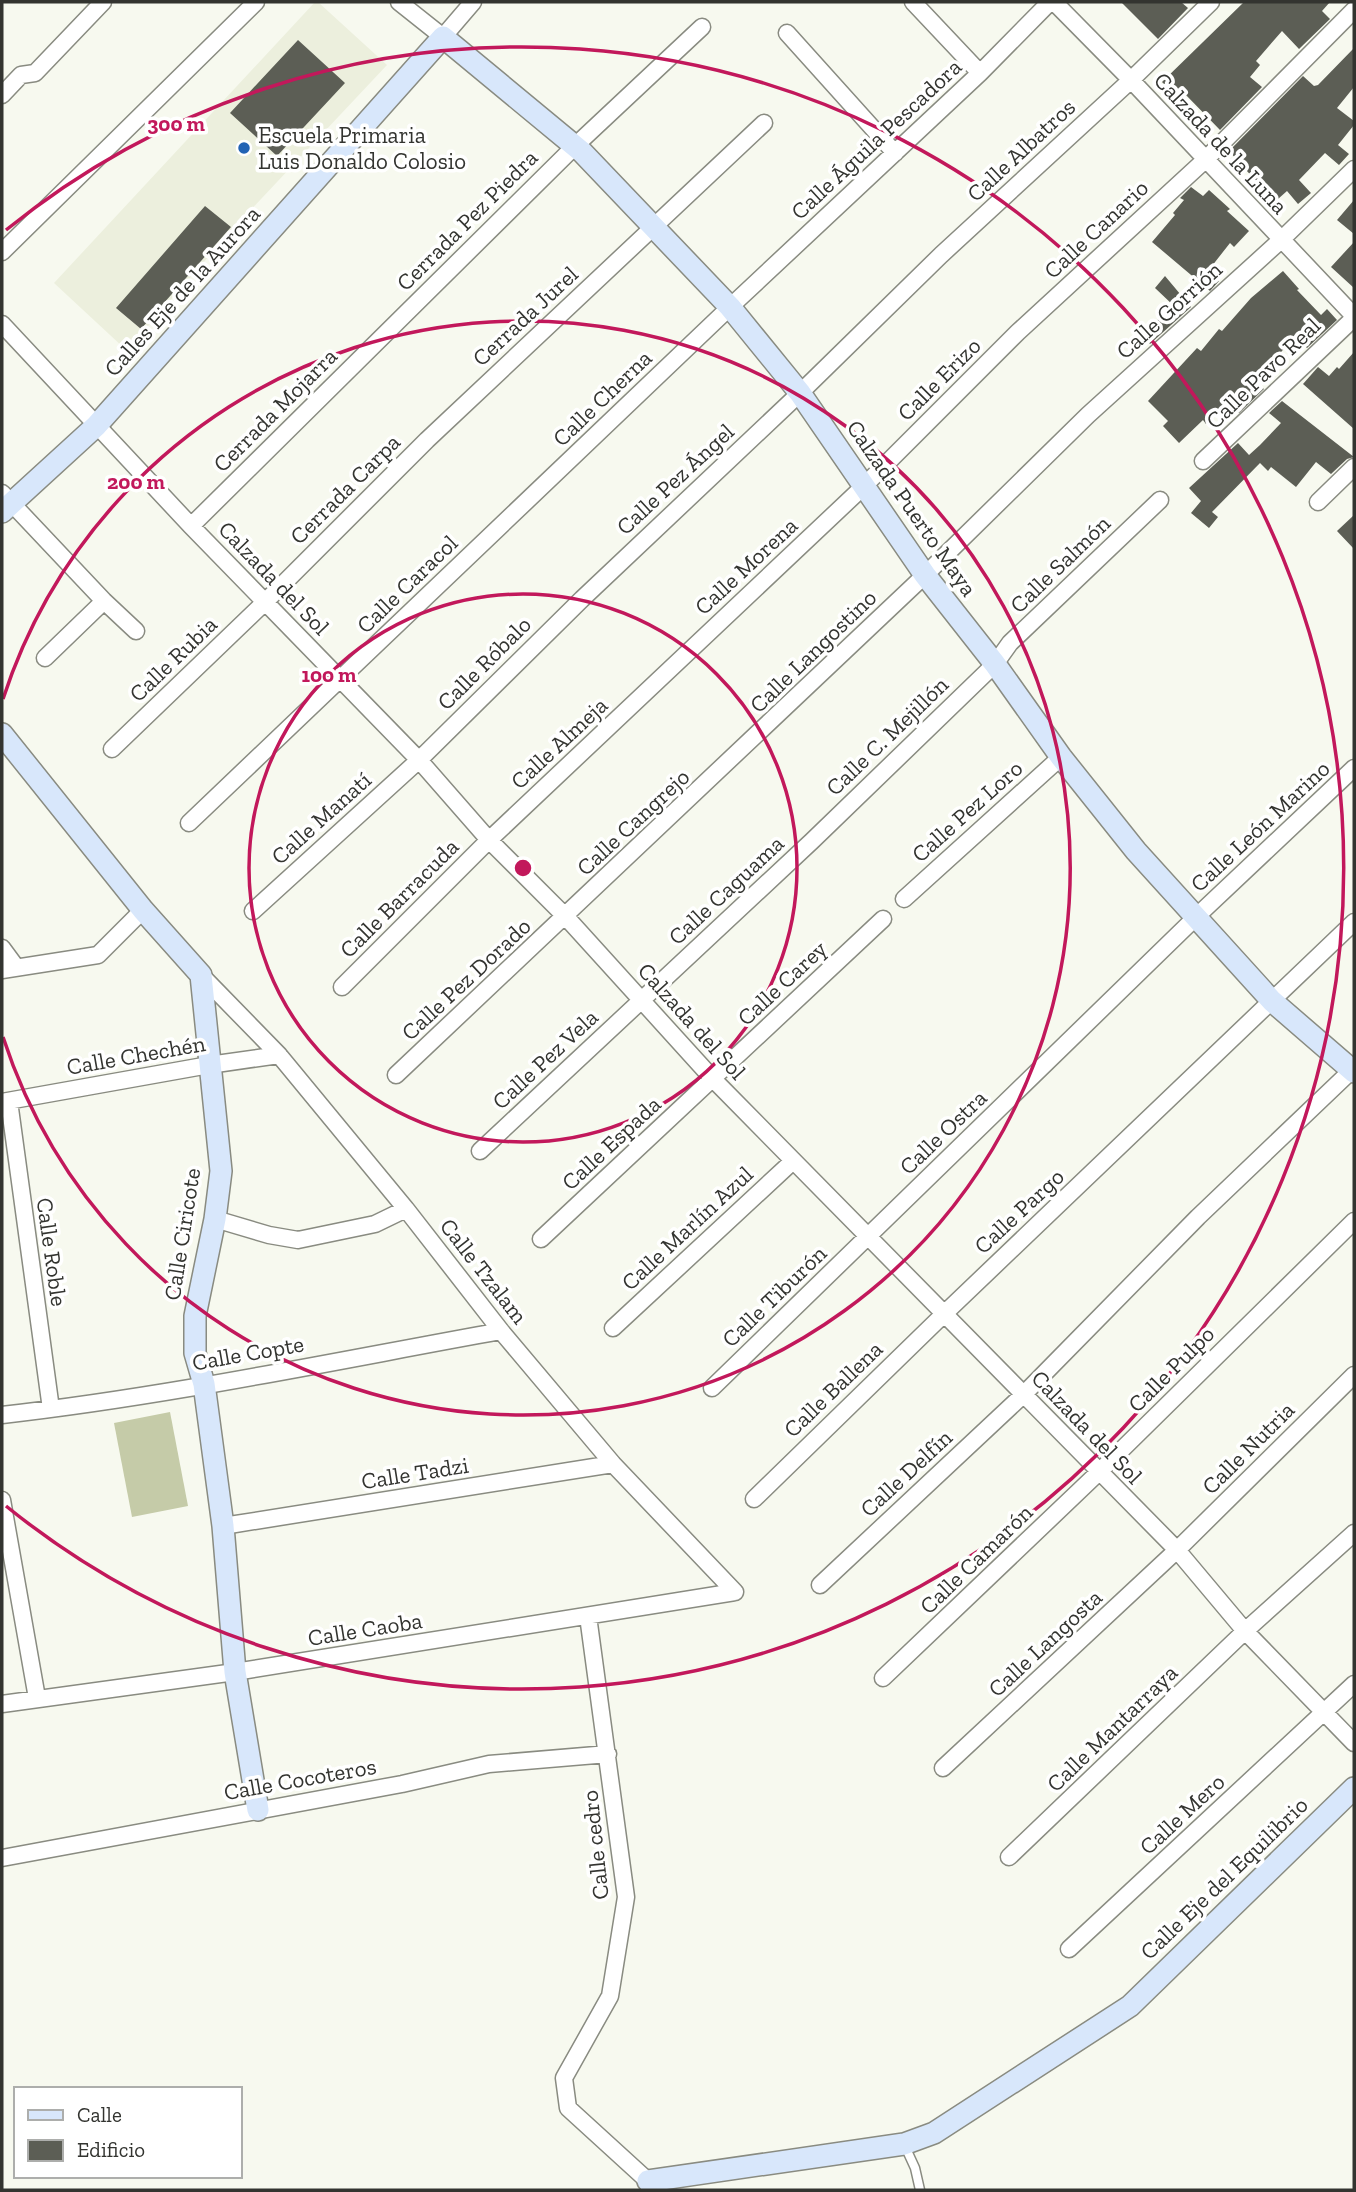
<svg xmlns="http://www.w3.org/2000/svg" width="1356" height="2192" font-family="'Zilla Slab',serif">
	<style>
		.built { fill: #ecefdd }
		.green { fill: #c5cba8 }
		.building { fill: #5c5e55 }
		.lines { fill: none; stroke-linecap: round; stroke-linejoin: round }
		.lane-casing { stroke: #898b81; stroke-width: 11 }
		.street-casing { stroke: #898b81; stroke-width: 19 }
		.secondary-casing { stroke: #898b81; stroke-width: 24 }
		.lane { stroke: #fff; stroke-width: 8 }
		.street { stroke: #fff; stroke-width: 16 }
		.secondary { stroke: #d8e7fb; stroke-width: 21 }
		.ring { fill: none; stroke: #c2185b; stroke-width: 3.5 }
		.poi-dot { fill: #2263b4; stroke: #fff; stroke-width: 2.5 }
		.labels { text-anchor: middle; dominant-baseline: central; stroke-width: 7; stroke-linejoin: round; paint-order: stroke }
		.poi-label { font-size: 23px; fill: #333430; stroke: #fff; text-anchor: start }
		.street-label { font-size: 23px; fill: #333430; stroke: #fff }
		.centre { fill: #c2185b; stroke: #fff; stroke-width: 3.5 }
		.ring-label { font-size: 21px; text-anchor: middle; font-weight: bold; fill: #c2185b; stroke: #fff; stroke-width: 7; stroke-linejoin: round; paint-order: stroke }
	</style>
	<rect width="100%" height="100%" fill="#f7f9ef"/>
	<path class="built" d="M315 2H318L387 65 230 232 141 334 124 348 54 283Z"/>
	<path class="green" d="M170 1412 188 1506 132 1517 114 1423Z"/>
	<path class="building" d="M1121 2H1181L1188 8 1158 39Z
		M1244 2H1330L1322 11 1330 19 1299 49 1282 31 1256 61 1260 65 1250 77 1262 87 1220 130 1185 94 1180 100 1162 82Z
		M298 40 345 83 277 156 230 113Z
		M1354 48V87L1337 108 1354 121V125L1338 145 1349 154 1339 165 1325 153 1299 180 1311 193 1298 204 1287 191 1278 199 1259 179 1256 181 1229 151 1303 76 1314 86 1318 85Z
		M1191 187 1203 196 1209 190 1230 209 1227 211 1249 231 1234 247 1230 243 1208 271 1219 281 1210 291 1152 242 1175 215 1173 213 1184 200 1180 198Z
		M1354 200V234L1337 220Z
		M205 206 231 227 141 329 116 308Z
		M1354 242V288L1331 267Z
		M1283 271 1299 289 1297 290 1321 315 1327 309 1337 320 1307 348 1295 336 1255 382 1264 389 1239 413 1227 403 1206 424 1203 420 1179 443 1163 426 1168 421 1148 401 1197 348 1201 351 1219 329 1222 331 1251 298Z
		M1165 276 1191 307 1150 344 1141 334 1174 306 1155 288Z
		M1354 352V429L1303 384 1318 367 1329 376 1337 367 1339 369Z
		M1282 401 1354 457 1347 459 1331 474 1316 462 1296 487 1271 467 1268 471 1260 463 1212 512 1218 517 1209 528 1191 513 1201 501 1189 488 1238 443 1249 455 1260 445 1281 423 1269 413Z
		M1354 515V549L1337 531Z"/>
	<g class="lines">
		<defs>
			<path id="lane" d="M904 2144 915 2168 920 2190"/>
			<path id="street" d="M399 2 443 37 473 2
				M913 2 980 73
				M1054 2 1131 80 1354 316
				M787 33 895 153
				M2 95 21 75 35 73 103 2
				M2 252 256 2
				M2 324 191 526 419 760 489 840 566 917 713 1079 1177 1550 1245 1631 1354 1743
				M1203 461 1354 318
				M2 493 104 601 136 631
				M1318 502 1354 467
				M191 526 575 146 702 27
				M45 658 104 601
				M112 749 266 601 427 440 764 123
				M189 823 730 307 980 73 1050 2
				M904 899 1061 757
				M253 911 419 760 582 599 800 393 941 255 1131 80 1211 2
				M2 948 16 967
				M2 970 98 955 143 910
				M201 975 279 1055 406 1209 501 1331 613 1464 735 1592
				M342 987 489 840 863 487 1018 332 1205 160 1354 10
				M396 1075 925 575 1088 415 1281 240 1354 169
				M9 1101 51 1409
				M2 1102 209 1065 279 1055
				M480 1151 812 841 995 664 1010 643 1160 500
				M215 1219 269 1235 298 1240 375 1224 406 1209
				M541 1239 883 919
				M613 1328 793 1161
				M712 1388 1196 917 1354 768
				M2 1415C169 1396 335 1361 501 1331
				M754 1499 945 1313 1354 922
				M2 1500 37 1698
				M223 1526 613 1464
				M820 1585 1024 1394 1198 1217 1354 1068
				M588 1616 626 1897 610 1996 564 2078 568 2108 648 2181 650 2190
				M883 1678 1099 1472 1354 1221
				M2 1704 235 1672 735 1592
				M943 1768 1177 1550 1354 1375
				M1009 1857 1245 1631 1354 1533
				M2 1858 402 1784 489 1764 608 1754
				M1069 1949 1354 1684"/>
			<path id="secondary" d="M2 512 96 426 443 37 582 152 730 307 800 393 925 575 995 664 1061 757 1136 851 1272 1001 1354 1072
				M2 734 143 910 201 975 221 1171 215 1219 195 1316V1353L204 1384 223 1526 235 1672 258 1810
				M648 2181 904 2144 934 2133 1130 2006 1354 1788"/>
		</defs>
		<use href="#lane" class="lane-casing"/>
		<use href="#street" class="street-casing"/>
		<use href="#secondary" class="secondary-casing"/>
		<use href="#lane" class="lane"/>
		<use href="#street" class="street"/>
		<use href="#secondary" class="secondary"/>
	</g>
	<g class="ring">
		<circle cx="523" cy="868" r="274"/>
		<path d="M3 699A547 547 0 1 1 3 1037"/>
		<path d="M6 230A821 821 0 1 1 6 1506"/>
	</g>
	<circle class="poi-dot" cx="244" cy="148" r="7"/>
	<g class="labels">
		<g class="poi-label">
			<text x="258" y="135">Escuela Primaria<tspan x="258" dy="26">Luis Donaldo Colosio</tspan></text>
		</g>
		<g class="street-label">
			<text transform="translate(876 139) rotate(-43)">Calle Águila Pescadora</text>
			<text transform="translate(1221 143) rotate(47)">Calzada de la Luna</text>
			<text transform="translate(1021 150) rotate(-43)">Calle Albatros</text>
			<text transform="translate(467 220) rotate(-45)">Cerrada Pez Piedra</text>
			<text transform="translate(1096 229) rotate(-43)">Calle Canario</text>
			<text transform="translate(182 291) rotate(-48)">Calles Eje de la Aurora</text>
			<text transform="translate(1169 310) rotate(-42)">Calle Gorrión</text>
			<text transform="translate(525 316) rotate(-43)">Cerrada Jurel</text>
			<text transform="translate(1263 373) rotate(-44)">Calle Pavo Real</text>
			<text transform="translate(939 379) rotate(-45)">Calle Erizo</text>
			<text transform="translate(602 398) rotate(-44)">Calle Cherna</text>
			<text transform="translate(275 410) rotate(-45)">Cerrada Mojarra</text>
			<text transform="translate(675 479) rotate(-43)">Calle Pez Ángel</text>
			<text transform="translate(345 489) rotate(-45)">Cerrada Carpa</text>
			<text transform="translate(912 508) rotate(55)">Calzada Puerto Maya</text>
			<text transform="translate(1060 564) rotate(-44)">Calle Salmón</text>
			<text transform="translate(746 566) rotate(-43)">Calle Morena</text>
			<text transform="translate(274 578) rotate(46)">Calzada del Sol</text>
			<text transform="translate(407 584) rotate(-44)">Calle Caracol</text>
			<text transform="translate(813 651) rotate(-44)">Calle Langostino</text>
			<text transform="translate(173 659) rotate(-44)">Calle Rubia</text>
			<text transform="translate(484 663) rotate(-45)">Calle Róbalo</text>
			<text transform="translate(887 736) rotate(-44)">Calle C. Mejillón</text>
			<text transform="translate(559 743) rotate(-43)">Calle Almeja</text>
			<text transform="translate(967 811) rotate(-42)">Calle Pez Loro</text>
			<text transform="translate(321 818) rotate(-42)">Calle Manatí</text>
			<text transform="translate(633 822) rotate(-43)">Calle Cangrejo</text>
			<text transform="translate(1260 826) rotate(-43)">Calle León Marino</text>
			<text transform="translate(726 890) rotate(-43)">Calle Caguama</text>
			<text transform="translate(399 898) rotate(-45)">Calle Barracuda</text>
			<text transform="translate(466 979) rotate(-43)">Calle Pez Dorado</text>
			<text transform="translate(782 983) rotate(-43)">Calle Carey</text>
			<text transform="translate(692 1021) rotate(48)">Calzada del Sol</text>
			<text transform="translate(136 1055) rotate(-10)">Calle Chechén</text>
			<text transform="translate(545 1059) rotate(-43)">Calle Pez Vela</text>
			<text transform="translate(943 1132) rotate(-44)">Calle Ostra</text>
			<text transform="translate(611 1143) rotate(-43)">Calle Espada</text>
			<text transform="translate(1019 1211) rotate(-43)">Calle Pargo</text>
			<text transform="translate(687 1228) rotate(-43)">Calle Marlín Azul</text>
			<text transform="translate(182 1234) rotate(-81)">Calle Ciricote</text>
			<text transform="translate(52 1252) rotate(82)">Calle Roble</text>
			<text transform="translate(484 1271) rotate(52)">Calle Tzalam</text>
			<text transform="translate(774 1296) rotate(-44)">Calle Tiburón</text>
			<text transform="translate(248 1353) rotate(-10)">Calle Copte</text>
			<text transform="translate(1171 1369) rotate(-45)">Calle Pulpo</text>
			<text transform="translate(833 1389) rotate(-44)">Calle Ballena</text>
			<text transform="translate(1087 1427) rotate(46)">Calzada del Sol</text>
			<text transform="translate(1248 1448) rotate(-45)">Calle Nutria</text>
			<text transform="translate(415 1473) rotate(-9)">Calle Tadzi</text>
			<text transform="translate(906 1473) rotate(-43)">Calle Delfín</text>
			<text transform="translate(976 1559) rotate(-44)">Calle Camarón</text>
			<text transform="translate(365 1629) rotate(-9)">Calle Caoba</text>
			<text transform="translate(1045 1643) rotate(-43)">Calle Langosta</text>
			<text transform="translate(1112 1728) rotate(-44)">Calle Mantarraya</text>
			<text transform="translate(300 1779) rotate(-10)">Calle Cocoteros</text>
			<text transform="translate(1182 1814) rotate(-43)">Calle Mero</text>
			<text transform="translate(595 1845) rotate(-96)">Calle cedro</text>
			<text transform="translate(1224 1878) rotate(-44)">Calle Eje del Equilibrio</text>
		</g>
	</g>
	<circle cx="523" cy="868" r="10" class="centre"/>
	<g class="ring-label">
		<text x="176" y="131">300 m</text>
		<text x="136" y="489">200 m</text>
		<text x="329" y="682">100 m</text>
	</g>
	<rect width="1356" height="2192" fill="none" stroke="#333430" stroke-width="7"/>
	<rect x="14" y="2087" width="228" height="91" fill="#ffffff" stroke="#adaeac" stroke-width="2"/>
	<rect x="28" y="2110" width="35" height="10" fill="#d8e7fb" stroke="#adaeac" stroke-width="2"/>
	<text x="77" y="2122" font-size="21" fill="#333430">Calle</text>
	<rect x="28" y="2140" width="35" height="21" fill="#5c5e55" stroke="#adaeac" stroke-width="2"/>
	<text x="77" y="2157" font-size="21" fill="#333430">Edificio</text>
</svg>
